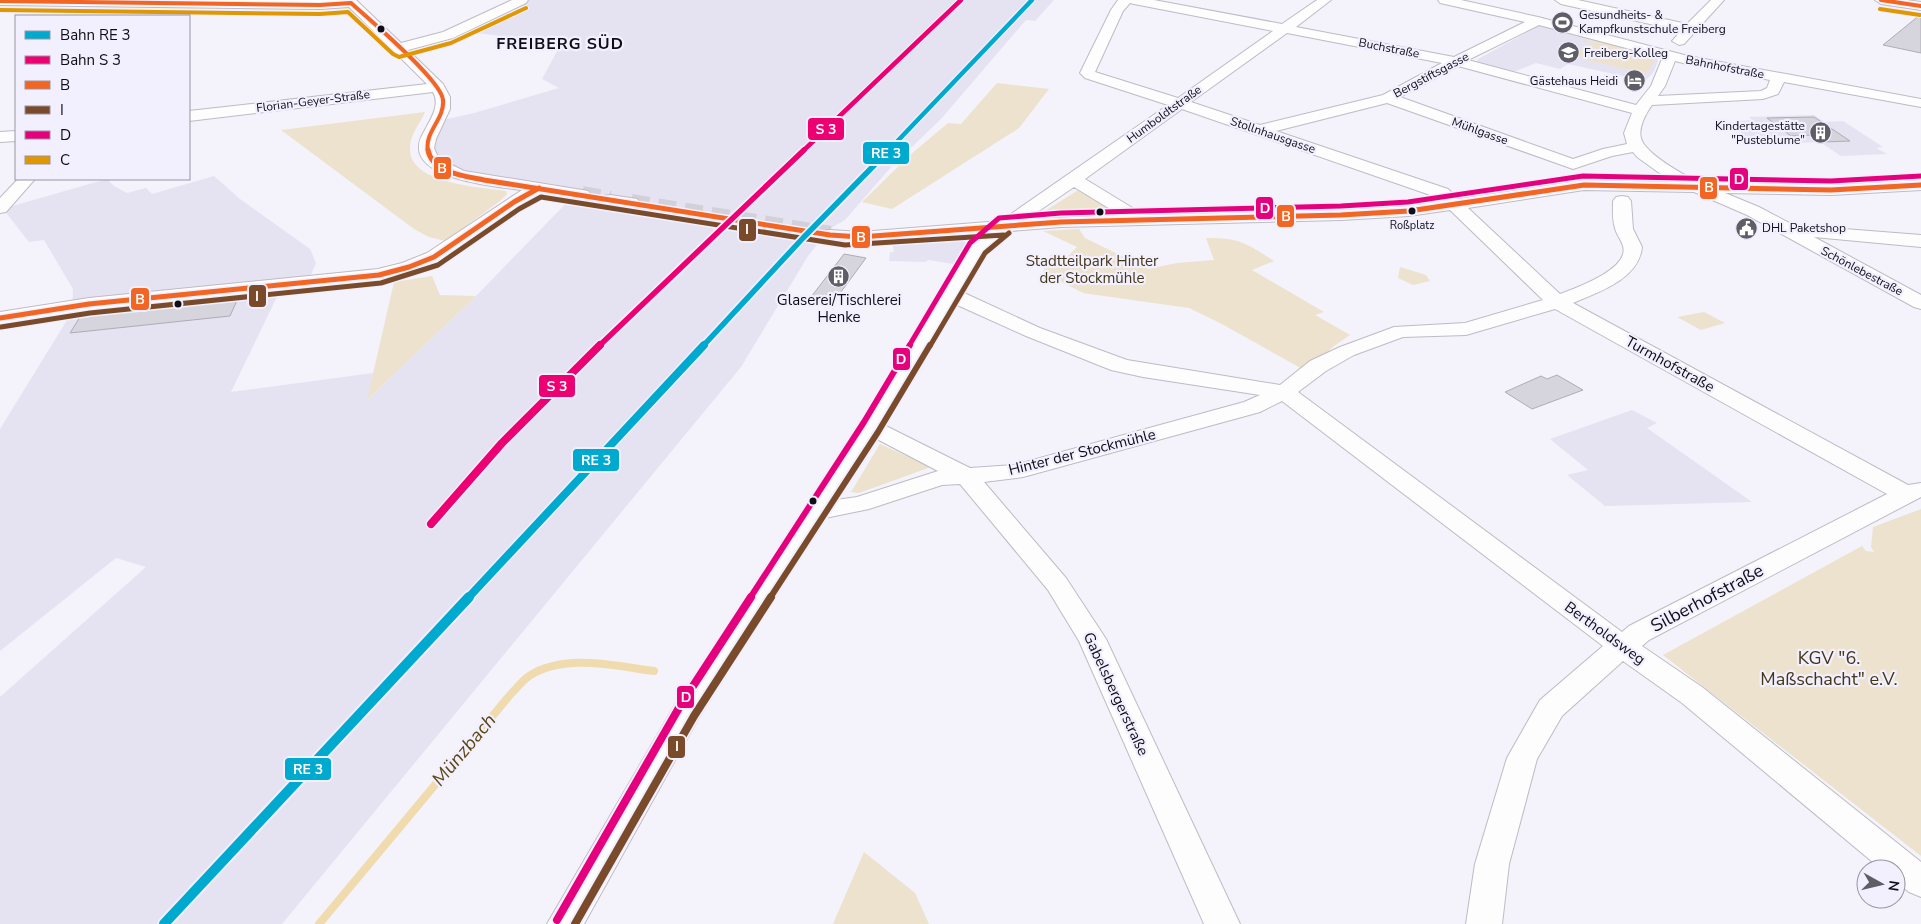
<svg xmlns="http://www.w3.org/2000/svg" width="1921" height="924" font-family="'Nunito Sans',sans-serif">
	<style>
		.built { fill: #e5e3f2 }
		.green { fill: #ede2cd }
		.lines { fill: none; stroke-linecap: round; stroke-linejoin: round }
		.stream { stroke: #f0dbae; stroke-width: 8 }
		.building { fill: #d6d5dd; stroke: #aeacb4 }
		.minor-tunnel { stroke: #d2d0d8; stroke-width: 18; stroke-dasharray: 18 9; stroke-linecap: butt }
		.minor-casing { stroke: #bdbbc4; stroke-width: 2 }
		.minor { fill: #fdfdfe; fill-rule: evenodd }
		.bus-1-far1-casing { stroke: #f2effe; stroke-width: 6 }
		.bus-1-casing { stroke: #f2effe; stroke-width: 8 }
		.bus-2-far2-casing { stroke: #f2effe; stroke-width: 8 }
		.bus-2-far1-casing { stroke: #f2effe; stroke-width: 10 }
		.bus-2-casing { stroke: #f2effe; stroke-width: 12 }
		.bus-3-far2-casing { stroke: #f2effe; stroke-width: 8 }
		.bus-3-far1-casing { stroke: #f2effe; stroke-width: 10 }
		.bus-3-casing { stroke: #f2effe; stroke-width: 12 }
		.bus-4-casing { stroke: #f2effe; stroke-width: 6 }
		.bus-1-far1 { stroke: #f26522; stroke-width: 4 }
		.bus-1 { stroke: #f26522; stroke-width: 5 }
		.bus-2-far2 { stroke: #7a4b2a; stroke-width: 5 }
		.bus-2-far1 { stroke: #7a4b2a; stroke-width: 6 }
		.bus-2 { stroke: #7a4b2a; stroke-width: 8 }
		.bus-3-far2 { stroke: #e5007d; stroke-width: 5 }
		.bus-3-far1 { stroke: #e5007d; stroke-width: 6 }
		.bus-3 { stroke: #e5007d; stroke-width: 8 }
		.bus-4 { stroke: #e09702; stroke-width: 4 }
		.rail-1-far3-casing { stroke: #f2effe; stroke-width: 7 }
		.rail-1-far2-casing { stroke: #f2effe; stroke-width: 9 }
		.rail-1-far1-casing { stroke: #f2effe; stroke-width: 11 }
		.rail-1-casing { stroke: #f2effe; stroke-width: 14 }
		.rail-2-far2-casing { stroke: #f2effe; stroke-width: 7 }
		.rail-2-far1-casing { stroke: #f2effe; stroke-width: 9 }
		.rail-2-casing { stroke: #f2effe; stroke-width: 11 }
		.rail-1-far3 { stroke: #00a9ce; stroke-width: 4.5 }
		.rail-1-far2 { stroke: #00a9ce; stroke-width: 5.5 }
		.rail-1-far1 { stroke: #00a9ce; stroke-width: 8 }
		.rail-1 { stroke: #00a9ce; stroke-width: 10 }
		.rail-2-far2 { stroke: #ed0172; stroke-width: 4.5 }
		.rail-2-far1 { stroke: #ed0172; stroke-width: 5.5 }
		.rail-2 { stroke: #ed0172; stroke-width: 8 }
		.bus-dot { fill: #0f0e16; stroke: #f2effe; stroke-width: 2 }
		.labels { text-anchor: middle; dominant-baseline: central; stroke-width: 4.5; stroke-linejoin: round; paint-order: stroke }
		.far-bus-label { font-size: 11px; fill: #0f0e16; stroke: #f2effe }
		.far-poi-label { font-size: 12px; fill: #0f0e16; stroke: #f2effe; text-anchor: start }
		.far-street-label { font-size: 12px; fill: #0f0e16; stroke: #f2effe }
		.park-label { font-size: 15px; fill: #433618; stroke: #f2effe }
		.poi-label { font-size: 15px; fill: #0f0e16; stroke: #f2effe }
		.street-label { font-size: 15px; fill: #0f0e16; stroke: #f2effe }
		.far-district-label { font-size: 16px; font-weight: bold; letter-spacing: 1px; fill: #0f0e16; stroke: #f2effe }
		.near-street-label { font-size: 18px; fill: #0f0e16; stroke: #f2effe }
		.near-park-label { font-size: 18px; fill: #433618; stroke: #f2effe }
		.near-water-label { font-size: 19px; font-style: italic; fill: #5c4814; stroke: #f2effe }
		.line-badge { stroke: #f2effe; stroke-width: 2 }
		.badge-label { font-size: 14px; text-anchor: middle; font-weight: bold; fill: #fff }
	</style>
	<rect width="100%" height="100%" fill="#f4f2fa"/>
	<path class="built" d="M525 0H1054L1035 21 1026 20 941 119 892 166 845 220 833 227 821 240 808 256 741 367 282 924H0V697L146 567 116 558 0 651V429L72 312 73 289 44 240 29 242 7 214 9 207 107 179 114 186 127 193 146 188 152 194 214 176 240 199 310 249 316 263 310 277 285 280 231 392 373 373 368 399 476 296 577 192 456 171 440 161 434 148V138L443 120 474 113 559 88 542 79 561 44 461 31Z
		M1540 25 1641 50 1655 56 1658 61 1653 73 1645 81 1568 64 1560 69 1536 63 1513 72 1477 62 1478 59Z
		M1814 115 1825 122 1843 121 1883 147 1876 148 1887 154 1841 156 1820 142 1755 145 1741 134 1740 121 1752 120 1749 117Z
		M959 237 967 243 953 264 928 260 926 262 889 261 890 252H894L892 243Z
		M1632 410 1657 423 1647 428 1752 502 1605 506 1567 475 1588 470 1550 439Z"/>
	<path class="green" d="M1584 40 1595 43 1599 40 1638 50 1654 57 1655 60 1647 73 1585 60 1586 59 1574 54 1592 44 1582 41Z
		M997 83 1049 89 1019 128 892 209 862 202 910 155 948 123 961 124Z
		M425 112C420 124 410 134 410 148 408 184 481 187 506 191L507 194 500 201 445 241 429 237 414 229 281 130Z
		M1080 189 1119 213 1040 214Z
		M1079 229 1085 238 1148 269 1177 263 1214 260 1206 238C1240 238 1246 243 1274 261L1252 270 1324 312 1315 315 1350 335 1334 346 1306 371 1220 323 1189 308 1083 293 1043 272 1050 255 1067 257 1077 247 1043 231Z
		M1400 267 1426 275 1430 281 1413 285 1398 278Z
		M432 276 440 295 476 296 367 400 394 282Z
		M1704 312 1725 323 1701 330 1677 317Z
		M880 444 931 467 859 493 851 492Z
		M1921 509V856L1663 655 1862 546 1866 551 1874 552 1871 547 1873 527Z
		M864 852 915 893 929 924H833Z"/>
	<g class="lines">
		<path class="stream" d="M319 924 510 695C516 689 522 681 529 676 565 653 615 666 654 671"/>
	</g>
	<path class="building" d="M1921 14V53L1883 45Z
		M1814 117 1850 141 1823 142 1813 135 1791 136 1767 118Z
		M844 254 866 258 835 300 811 297Z
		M238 298 230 316 70 333 82 314Z
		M1557 375 1583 390 1532 409 1505 392 1541 376 1547 379Z"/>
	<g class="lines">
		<path class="minor-tunnel" d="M582 195 610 200
			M631 203 830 235"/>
		<defs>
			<path id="minor" d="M0 0H356L401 43 443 32 512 0H528L526 3 453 38 408 50 443 84 450 97V109L436 139 434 148 437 155 446 162 464 171 582 190 588 191 591 195 588 199 582 200 542 194 520 206 441 261 416 271 379 281 89 310 0 324V312L89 298 378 269 402 263 427 253 522 190C499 187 416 180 419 146 419 139 423 134 426 128 432 117 440 104 433 92L189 121V111L427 84 349 7 320 9 0 5Z
				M1118 0H1154L1282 24 1317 0H1331L1296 27 1454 57 1525 22 1440 3 1438 0H1461L1538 17 1688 56 1921 99V107L1784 82 1778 94 1763 99 1652 105C1646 113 1638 128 1641 138 1644 153 1685 176 1699 182L1831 185 1921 180V190L1831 195 1725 193 1759 207 1793 225 1921 235V247L1814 237 1921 295V309L1914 307 1747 215 1694 192 1584 190 1468 208 1560 294C1576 288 1630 269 1623 246 1621 239 1616 234 1615 228 1612 219 1613 210 1613 201L1616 197 1622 196 1628 197 1631 201 1633 229 1642 247C1639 279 1599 292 1573 303L1908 485 1921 483V497L1649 640 1642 646 1702 687 1921 862V897L1909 892 1896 882V869H1881L1682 703 1623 661 1562 716 1537 759 1509 864 1502 924H1466L1475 864 1507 758 1540 700 1603 646 1282 401 1260 412 1023 477 984 482 1066 578 1106 639 1240 924H1204L1079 641 1048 590 960 484 942 485 869 509 825 518 698 719 584 924H547L676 703 860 427 972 243 983 233 860 242 824 239 821 235 824 231 830 230 860 232 1001 221 1168 105 1085 78 1080 73 1111 10ZM1130 3 1134 4 1273 31 1178 98 1095 72 1123 11ZM1539 25 1660 57 1662 59 1651 86 1636 105 1468 60ZM1287 33 1442 63 1383 95 1260 125 1191 102ZM1675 61 1687 64 1770 80 1767 88 1761 91 1658 96 1665 86ZM1458 66 1632 113 1624 133 1627 144 1603 149 1573 159 1400 97ZM1387 103 1573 169 1612 156 1633 152 1637 157 1672 182 1584 180 1458 199 1448 189 1276 131ZM1182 109 1436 197 1441 201 1409 206 1341 210 1144 215 1085 179ZM1074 187 1120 215 1027 219ZM1450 210 1543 300 1465 323 1394 327 1340 347 1310 361 1280 385 1127 360 1040 328 962 292 988 246 1010 231 1061 227 1341 220 1409 216ZM955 304 1026 336 1111 370 1143 377 1260 395 1244 402 1014 465 970 468 884 425ZM1555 309 1887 494 1629 626 1622 632 1298 392 1326 371 1354 355 1403 337 1466 335ZM875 438 938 471 857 497 836 500Z
				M1555 0H1578L1687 24 1711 0H1724L1684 44 1679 45 1672 41 1681 31 1561 4Z
				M1875 0H1906L1921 2V10L1881 4Z
				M16 131V141L0 142V132Z
				M18 179H35L6 212 0 213V198Z
				M610 195 637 199 640 203 637 207 631 208 604 204 601 200 604 196Z"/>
		</defs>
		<use href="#minor" class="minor-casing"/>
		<use href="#minor" class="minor"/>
		<defs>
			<path id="bus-1-far1" d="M1881 0 1921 6
				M0 1 320 5 351 3
				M351 3C368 18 442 81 443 100 445 119 424 132 428 151"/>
			<path id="bus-1" d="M428 150C432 173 465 176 484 180L830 235 860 237 1061 222 1341 215 1409 211 1584 185 1831 190 1921 185
				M0 318 89 304 379 275 409 267 434 257 514 202 539 188"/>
			<path id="bus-2-far2" d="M1 327 90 313 381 283 438 265 519 209 541 197 845 245 1004 235
				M930 346 985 253 1009 233"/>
			<path id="bus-2-far1" d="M770 598 878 432 930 345"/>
			<path id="bus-2" d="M575 924 694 716 771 597"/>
			<path id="bus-3-far2" d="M909 346 970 243 999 218 1061 213 1341 206 1408 202 1583 176 1831 181 1921 176"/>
			<path id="bus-3-far1" d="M750 598 864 422 910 345"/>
			<path id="bus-3" d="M557 920 680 706 751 597"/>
			<path id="bus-4" d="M1880 9 1920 15
				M0 10 320 14 348 12 393 54 399 57 451 43 526 8"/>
		</defs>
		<use href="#bus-1-far1" class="bus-1-far1-casing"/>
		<use href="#bus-1" class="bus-1-casing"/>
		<use href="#bus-2-far2" class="bus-2-far2-casing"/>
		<use href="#bus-2-far1" class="bus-2-far1-casing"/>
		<use href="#bus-2" class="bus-2-casing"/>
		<use href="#bus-3-far2" class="bus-3-far2-casing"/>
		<use href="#bus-3-far1" class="bus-3-far1-casing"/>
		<use href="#bus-3" class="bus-3-casing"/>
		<use href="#bus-4" class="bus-4-casing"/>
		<use href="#bus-1-far1" class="bus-1-far1"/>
		<use href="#bus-1" class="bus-1"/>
		<use href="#bus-2-far2" class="bus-2-far2"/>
		<use href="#bus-2-far1" class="bus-2-far1"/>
		<use href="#bus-2" class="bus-2"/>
		<use href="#bus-3-far2" class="bus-3-far2"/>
		<use href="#bus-3-far1" class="bus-3-far1"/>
		<use href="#bus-3" class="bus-3"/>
		<use href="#bus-4" class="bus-4"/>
		<defs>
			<path id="rail-1-far3" d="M888 151 1032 0"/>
			<path id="rail-1-far2" d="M703 346 803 238 889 150"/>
			<path id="rail-1-far1" d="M468 598 704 345"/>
			<path id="rail-1" d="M164 924 469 597"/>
			<path id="rail-2-far2" d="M803 151 961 0"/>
			<path id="rail-2-far1" d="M599 346 804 150"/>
			<path id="rail-2" d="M431 524 502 443 600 345"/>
		</defs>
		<use href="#rail-1-far3" class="rail-1-far3-casing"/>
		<use href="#rail-1-far2" class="rail-1-far2-casing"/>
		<use href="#rail-1-far1" class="rail-1-far1-casing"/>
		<use href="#rail-1" class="rail-1-casing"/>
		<use href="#rail-2-far2" class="rail-2-far2-casing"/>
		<use href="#rail-2-far1" class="rail-2-far1-casing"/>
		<use href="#rail-2" class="rail-2-casing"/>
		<use href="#rail-1-far3" class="rail-1-far3"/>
		<use href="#rail-1-far2" class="rail-1-far2"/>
		<use href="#rail-1-far1" class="rail-1-far1"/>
		<use href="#rail-1" class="rail-1"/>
		<use href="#rail-2-far2" class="rail-2-far2"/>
		<use href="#rail-2-far1" class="rail-2-far1"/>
		<use href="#rail-2" class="rail-2"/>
	</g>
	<defs>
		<symbol id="stadium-disc" viewBox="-11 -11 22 22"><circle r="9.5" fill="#5f5e66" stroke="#f2effe"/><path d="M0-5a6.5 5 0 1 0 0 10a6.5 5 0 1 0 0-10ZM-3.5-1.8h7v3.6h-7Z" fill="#fff"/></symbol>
		<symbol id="school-disc" viewBox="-11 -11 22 22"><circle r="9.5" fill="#5f5e66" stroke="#f2effe"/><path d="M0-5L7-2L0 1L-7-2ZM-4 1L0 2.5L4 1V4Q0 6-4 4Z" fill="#fff"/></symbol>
		<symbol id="hotel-disc" viewBox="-11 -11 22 22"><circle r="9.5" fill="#5f5e66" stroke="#f2effe"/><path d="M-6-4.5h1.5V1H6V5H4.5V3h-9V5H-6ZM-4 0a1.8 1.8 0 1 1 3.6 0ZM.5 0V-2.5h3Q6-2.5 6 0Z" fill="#fff"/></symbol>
		<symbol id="building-disc" viewBox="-11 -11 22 22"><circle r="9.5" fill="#5f5e66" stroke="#f2effe"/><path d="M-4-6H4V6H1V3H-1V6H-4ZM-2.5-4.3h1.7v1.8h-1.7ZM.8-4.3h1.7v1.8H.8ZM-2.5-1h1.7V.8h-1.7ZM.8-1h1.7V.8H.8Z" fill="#fff"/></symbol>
		<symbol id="civic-disc" viewBox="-11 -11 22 22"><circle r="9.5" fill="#5f5e66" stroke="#f2effe"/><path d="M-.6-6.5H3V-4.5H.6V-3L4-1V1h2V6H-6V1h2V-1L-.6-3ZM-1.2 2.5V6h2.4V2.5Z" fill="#fff"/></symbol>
	</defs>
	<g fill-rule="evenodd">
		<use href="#stadium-disc" x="1550" y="10" width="25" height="25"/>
		<use href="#school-disc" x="1556" y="40" width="25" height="25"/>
		<use href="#hotel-disc" x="1622" y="68" width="25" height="25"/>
		<use href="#building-disc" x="1808" y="120" width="25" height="25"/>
		<use href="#civic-disc" x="1734" y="216" width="25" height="25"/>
		<use href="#building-disc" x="826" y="264" width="25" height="25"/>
	</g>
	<g class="bus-dot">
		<circle cx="381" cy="29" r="4.5"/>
		<circle cx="1412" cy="211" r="4.5"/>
		<circle cx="1100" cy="212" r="4.5"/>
		<circle cx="178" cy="304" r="4.5"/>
		<circle cx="813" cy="501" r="4.5"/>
	</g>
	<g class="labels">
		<g class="far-bus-label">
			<text x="1412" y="225">Roßplatz</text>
		</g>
		<g class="far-poi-label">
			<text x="1579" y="15">Gesundheits- &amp;<tspan x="1579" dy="14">Kampfkunstschule Freiberg</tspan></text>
			<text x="1584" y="53">Freiberg-Kolleg</text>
			<text x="1618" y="81" text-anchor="end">Gästehaus Heidi</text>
			<text x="1805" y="126" text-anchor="end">Kindertagestätte<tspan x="1805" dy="14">"Pusteblume"</tspan></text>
			<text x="1762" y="228">DHL Paketshop</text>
		</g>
		<g class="far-street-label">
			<text transform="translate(1389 48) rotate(11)">Buchstraße</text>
			<text transform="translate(1725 67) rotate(11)">Bahnhofstraße</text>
			<text transform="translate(1431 75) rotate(-28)">Bergstiftsgasse</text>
			<text transform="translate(313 101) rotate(-7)">Florian-Geyer-Straße</text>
			<text transform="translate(1164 114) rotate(-36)">Humboldtstraße</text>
			<text transform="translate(1480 131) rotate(20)">Mühlgasse</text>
			<text transform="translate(1273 135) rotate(19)">Stollnhausgasse</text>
			<text transform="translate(1862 271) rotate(28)">Schönlebestraße</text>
		</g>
		<g class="park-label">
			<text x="1092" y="261">Stadtteilpark Hinter<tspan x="1092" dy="17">der Stockmühle</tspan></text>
		</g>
		<g class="poi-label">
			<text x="839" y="300">Glaserei/Tischlerei<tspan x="839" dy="17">Henke</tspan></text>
		</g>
		<g class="street-label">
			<text transform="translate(1670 364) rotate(29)">Turmhofstraße</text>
			<text transform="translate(1082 452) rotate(-14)">Hinter der Stockmühle</text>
			<text transform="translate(1605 633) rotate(36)">Bertholdsweg</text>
			<text transform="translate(1116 694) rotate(65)">Gabelsbergerstraße</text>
		</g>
		<g class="far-district-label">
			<text x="560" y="44">FREIBERG SÜD</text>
		</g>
		<g class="near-street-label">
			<text transform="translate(1707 598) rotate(-28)">Silberhofstraße</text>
		</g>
		<g class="near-park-label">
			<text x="1829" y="658">KGV "6.<tspan x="1829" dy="21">Maßschacht" e.V.</tspan></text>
		</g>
		<g class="near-water-label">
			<text transform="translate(464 750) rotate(-50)">Münzbach</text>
		</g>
	</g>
	<g class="line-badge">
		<rect x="807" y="117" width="38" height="24" rx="5" fill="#ed0172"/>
		<rect x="862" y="141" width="48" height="24" rx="5" fill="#00a9ce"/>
		<rect x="433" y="156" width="19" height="24" rx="5" fill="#f26522"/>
		<rect x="1729" y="167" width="20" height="24" rx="5" fill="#e5007d"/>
		<rect x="1699" y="176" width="19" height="24" rx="5" fill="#f26522"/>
		<rect x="1255" y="196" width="19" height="24" rx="5" fill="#e5007d"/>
		<rect x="1276" y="204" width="19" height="24" rx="5" fill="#f26522"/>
		<rect x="738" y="218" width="19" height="24" rx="5" fill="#7a4b2a"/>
		<rect x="851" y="225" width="20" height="24" rx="5" fill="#f26522"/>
		<rect x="248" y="284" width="19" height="24" rx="5" fill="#7a4b2a"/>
		<rect x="130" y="287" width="20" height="24" rx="5" fill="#f26522"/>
		<rect x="892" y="347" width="19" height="24" rx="5" fill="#e5007d"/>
		<rect x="538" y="374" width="38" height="24" rx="5" fill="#ed0172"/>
		<rect x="572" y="448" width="48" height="24" rx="5" fill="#00a9ce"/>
		<rect x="676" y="685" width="19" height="24" rx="5" fill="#e5007d"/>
		<rect x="667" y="735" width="19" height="24" rx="5" fill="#7a4b2a"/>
		<rect x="284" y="757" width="48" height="24" rx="5" fill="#00a9ce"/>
	</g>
	<g class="badge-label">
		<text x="826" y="134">S 3</text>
		<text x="886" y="158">RE 3</text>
		<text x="442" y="173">B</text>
		<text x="1739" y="184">D</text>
		<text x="1709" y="192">B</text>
		<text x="1265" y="213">D</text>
		<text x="1286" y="221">B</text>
		<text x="747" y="234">I</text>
		<text x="861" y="242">B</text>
		<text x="257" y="301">I</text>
		<text x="140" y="304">B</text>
		<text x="901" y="364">D</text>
		<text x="557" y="391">S 3</text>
		<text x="596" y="465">RE 3</text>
		<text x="686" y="702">D</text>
		<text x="677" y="751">I</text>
		<text x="308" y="774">RE 3</text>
	</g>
	<rect x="15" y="15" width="175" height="165" fill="#f2effe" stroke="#9795a1"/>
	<rect x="25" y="31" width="25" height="8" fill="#00a9ce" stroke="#9795a1"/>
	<text x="60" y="40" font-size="15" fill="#0f0e16">Bahn RE 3</text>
	<rect x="25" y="56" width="25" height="8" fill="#ed0172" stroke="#9795a1"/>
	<text x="60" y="65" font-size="15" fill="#0f0e16">Bahn S 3</text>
	<rect x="25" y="81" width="25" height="8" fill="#f26522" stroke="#9795a1"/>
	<text x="60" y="90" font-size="15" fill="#0f0e16">B</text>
	<rect x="25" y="106" width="25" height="8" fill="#7a4b2a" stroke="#9795a1"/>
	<text x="60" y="115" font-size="15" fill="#0f0e16">I</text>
	<rect x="25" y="131" width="25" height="8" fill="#e5007d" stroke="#9795a1"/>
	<text x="60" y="140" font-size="15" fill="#0f0e16">D</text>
	<rect x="25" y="156" width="25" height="8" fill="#e09702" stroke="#9795a1"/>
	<text x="60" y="165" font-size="15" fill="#0f0e16">C</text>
	<g transform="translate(1881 884) rotate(98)"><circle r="24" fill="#f2effe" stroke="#9795a1"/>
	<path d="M0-4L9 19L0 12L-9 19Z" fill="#5f5e66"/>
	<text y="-8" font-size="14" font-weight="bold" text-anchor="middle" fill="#0f0e16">N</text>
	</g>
</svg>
